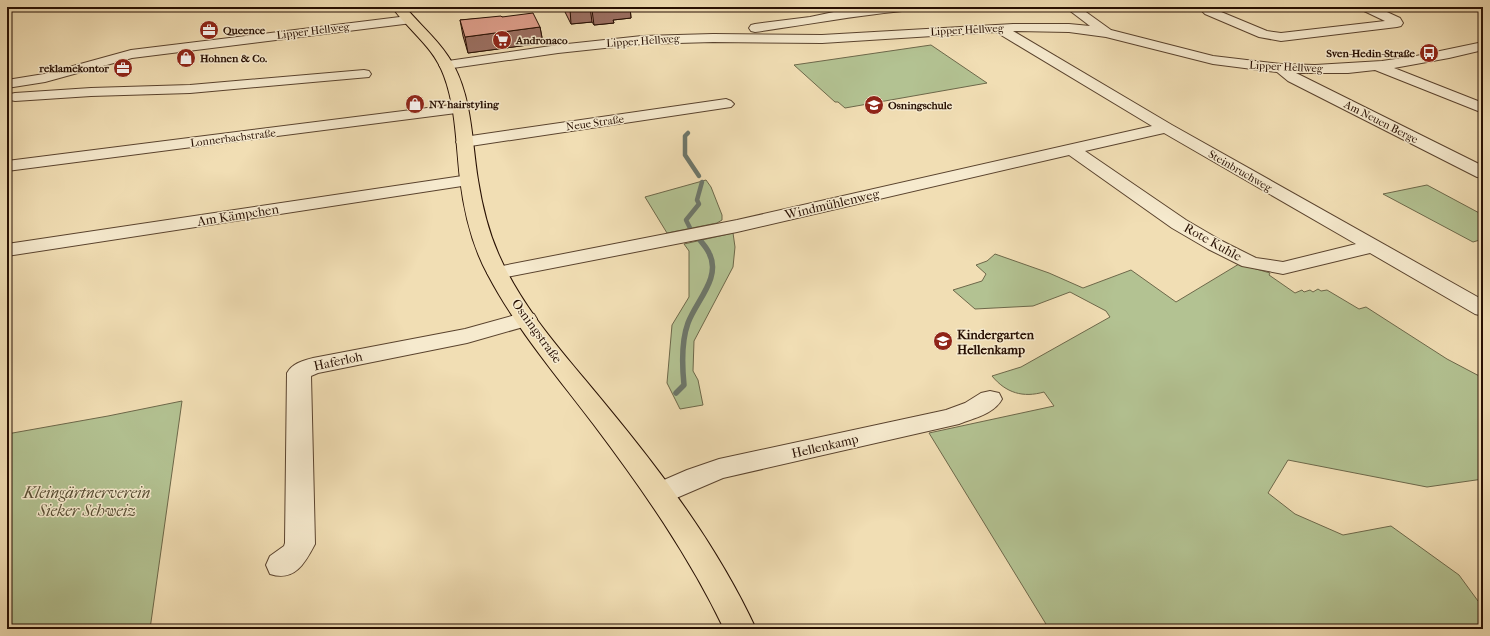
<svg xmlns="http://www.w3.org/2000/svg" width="1490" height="636" font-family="'IM FELL French Canon',serif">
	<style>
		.green { fill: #b3c292; stroke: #6d684a }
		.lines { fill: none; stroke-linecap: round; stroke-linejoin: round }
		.stream-far1 { stroke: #6d776b; stroke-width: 4.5 }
		.stream { stroke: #6d776b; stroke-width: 5.5 }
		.minor-casing { stroke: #5a432e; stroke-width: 2 }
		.major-casing { stroke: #270f02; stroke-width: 2 }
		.minor { fill: #f6eace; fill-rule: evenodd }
		.major { fill: #f1deb4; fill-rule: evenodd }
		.wall { fill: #bf8878; stroke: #270f02 }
		.shaded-wall { fill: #9b6f61; stroke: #270f02 }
		.building { fill: #de9e8b; stroke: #270f02 }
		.labels { text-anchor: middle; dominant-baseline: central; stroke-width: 3; stroke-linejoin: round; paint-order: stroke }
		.far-poi-label { font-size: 11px; font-weight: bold; fill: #270f02; stroke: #f6eace; text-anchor: start }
		.far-street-label { font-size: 11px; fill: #270f02; stroke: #f6eace }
		.street-label { font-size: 13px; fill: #270f02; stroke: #f6eace }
		.poi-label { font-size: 13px; font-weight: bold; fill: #270f02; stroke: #f6eace; text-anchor: start }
		.near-park-label { font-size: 16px; font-style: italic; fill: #584e34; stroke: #f6eace }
	</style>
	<rect width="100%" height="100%" fill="#f1deb4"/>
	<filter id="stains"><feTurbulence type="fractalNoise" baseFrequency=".005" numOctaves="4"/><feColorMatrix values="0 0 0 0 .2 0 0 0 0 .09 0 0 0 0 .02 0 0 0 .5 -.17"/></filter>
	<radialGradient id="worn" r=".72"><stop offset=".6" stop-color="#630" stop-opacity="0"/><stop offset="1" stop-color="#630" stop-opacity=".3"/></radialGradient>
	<path class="green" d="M931 45 987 83 845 108 838 102H835L794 65Z
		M706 180 711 187 722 215V220L717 223 667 233 645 197Z
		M1427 185 1483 215V239L1473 242 1383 194Z
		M733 233 735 247 733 267 694 341 693 371 698 380 703 405 680 409 667 383 672 325 689 297V251L684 244Z
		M995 254 1049 273 1083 288 1131 270 1176 302 1239 264 1270 273 1269 275 1295 293 1302 290 1304 292 1310 290 1313 292 1318 289 1321 291 1327 290 1359 309 1366 307 1447 359 1483 378V479L1427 487 1288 460 1268 493 1295 514 1343 535 1391 526 1459 575 1478 601 1483 597V629H1049L929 433 1054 406 1044 392C1023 398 1006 393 992 376L1021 367 1110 317 1106 311 1070 292 1033 306 975 309 953 290 982 281 986 274 976 265 987 261Z
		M182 401 150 629H7V434L108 416Z"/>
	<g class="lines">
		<path class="stream-far1" d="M688 133 685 136V155L699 176
			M690 228 686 220 699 204 697 200 702 182"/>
		<path class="stream" d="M676 393 684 385C682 365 681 342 688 323 696 301 722 277 709 253 707 248 703 244 700 240"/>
		<defs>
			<path id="minor" d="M869 7H908L906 10 902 11C853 16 804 25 755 32L751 31 749 28 751 25 755 24 810 17 848 9Z
				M1065 7H1079L1111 30 1213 56 1281 64 1315 65 1382 61 1416 56 1483 42V50L1449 58 1394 68 1483 103V113L1375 70 1348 73H1296L1483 166V178L1477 177 1288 81 1277 72 1213 64 1106 37 1069 32 1013 31 1172 125 1483 300V316L1475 314 1370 253 1283 274 1242 266 1208 249 1172 228 1069 155 737 232 497 279 490 277 487 273 490 269 497 267 737 220 1152 126 996 32 822 43 713 42 642 44 558 53 446 69 441 68 439 65 441 62 558 45 642 36 713 34 822 35 1013 24H1069L1090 26ZM1164 133 1356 244 1283 262 1256 258 1222 241 1186 220 1085 151Z
				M1201 7H1215L1214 9 1267 31 1281 33 1385 21 1362 10 1360 7H1376L1400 18 1403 23 1401 26 1397 27 1281 41 1259 37 1205 14 1200 9Z
				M408 16 412 17 414 20 412 23 132 58 45 82 7 88V80L44 74 131 50Z
				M364 70 369 71 371 74 369 77 190 93 91 96 15 101 10 100 8 97 10 94 15 93 91 88 190 85Z
				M726 99 731 101 734 104 731 107 464 147 458 145 456 142 458 139 464 137Z
				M459 104 464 106 467 109 464 112 7 171V161Z
				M469 175 475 176 478 180 475 184 7 256V244Z
				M526 312 534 314 537 319 534 324 467 343 318 373 311 376 315 544C305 563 295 582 270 574L266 565 270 556 284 546 285 543 287 373C293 363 302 361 313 358L465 329Z
				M990 391 999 393 1002 399C994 414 974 418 959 424L723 478 660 505 650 502 646 494 650 486 687 470 719 459 946 410 965 403 981 393Z"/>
			<path id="major" d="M392 7H405C421 26 442 43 454 66 472 100 472 142 478 180 482 205 488 230 498 253 523 311 567 357 606 405 663 474 718 547 756 629H724C689 556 643 490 594 425 557 376 517 330 488 275 472 246 464 212 460 179 456 144 456 108 444 76 434 47 409 31 392 7Z"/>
		</defs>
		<use href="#minor" class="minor-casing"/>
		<use href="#major" class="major-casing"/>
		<use href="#minor" class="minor"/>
		<use href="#major" class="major"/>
	</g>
	<path class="wall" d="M545 7H630L631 18 613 20 614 23 594 25 592 22 571 24 564 10 547 11Z
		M502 17 540 27 543 43 468 53 463 36 460 20Z"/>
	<path class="shaded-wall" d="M547 7H564V10L547 11Z
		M586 7H590L592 22 571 24 570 9Z
		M610 7H630L631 18 613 20 614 23 594 25 592 10Z
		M540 27 543 43 468 53 465 37Z"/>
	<path class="building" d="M569 7H586L570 9Z
		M591 7H612V8L592 10Z
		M533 13 540 27 465 37 460 20 501 16 502 17Z"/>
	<defs>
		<symbol id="office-disc" viewBox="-11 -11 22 22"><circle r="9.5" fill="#8f2418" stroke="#f6eace"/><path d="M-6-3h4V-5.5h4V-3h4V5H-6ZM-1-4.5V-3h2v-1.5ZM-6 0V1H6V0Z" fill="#fff"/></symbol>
		<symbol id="supermarket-disc" viewBox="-11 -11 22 22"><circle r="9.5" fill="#8f2418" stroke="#f6eace"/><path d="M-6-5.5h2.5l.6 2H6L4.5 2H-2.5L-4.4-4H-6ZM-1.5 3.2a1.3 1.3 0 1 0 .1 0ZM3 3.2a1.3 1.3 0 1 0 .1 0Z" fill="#fff"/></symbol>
		<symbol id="bus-disc" viewBox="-11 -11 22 22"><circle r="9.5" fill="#8f2418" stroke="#f6eace"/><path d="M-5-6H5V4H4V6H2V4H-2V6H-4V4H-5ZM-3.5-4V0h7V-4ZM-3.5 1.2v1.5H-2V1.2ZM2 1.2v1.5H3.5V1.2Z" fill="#fff"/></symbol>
		<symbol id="shop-disc" viewBox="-11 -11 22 22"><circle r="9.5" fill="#8f2418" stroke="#f6eace"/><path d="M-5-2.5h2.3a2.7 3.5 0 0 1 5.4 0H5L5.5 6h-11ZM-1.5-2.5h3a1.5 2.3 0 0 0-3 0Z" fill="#fff"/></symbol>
		<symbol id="school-disc" viewBox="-11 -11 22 22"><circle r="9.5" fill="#8f2418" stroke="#f6eace"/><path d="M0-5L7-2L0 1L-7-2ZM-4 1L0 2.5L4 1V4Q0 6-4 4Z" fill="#fff"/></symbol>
	</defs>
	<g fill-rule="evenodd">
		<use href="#office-disc" x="198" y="19" width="22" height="22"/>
		<use href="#supermarket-disc" x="491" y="29" width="22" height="22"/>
		<use href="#bus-disc" x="1418" y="42" width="22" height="22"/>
		<use href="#shop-disc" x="175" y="47" width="22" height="22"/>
		<use href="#office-disc" x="112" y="57" width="22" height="22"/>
		<use href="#shop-disc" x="404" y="93" width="22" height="22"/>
		<use href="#school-disc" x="863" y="94" width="22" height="22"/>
		<use href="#school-disc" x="932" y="330" width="22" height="22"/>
	</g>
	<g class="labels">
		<g class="far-poi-label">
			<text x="223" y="30">Queence</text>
			<text x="516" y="40">Andronaco</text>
			<text x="1415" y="53" text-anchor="end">Sven-Hedin-Straße</text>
			<text x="200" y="58">Hohnen &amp; Co.</text>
			<text x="109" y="68" text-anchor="end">reklamekontor</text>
			<text x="429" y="104">NY hairstyling</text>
			<text x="888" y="105">Osningschule</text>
		</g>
		<g class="far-street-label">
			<text transform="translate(967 30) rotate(-3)">Lipper Hellweg</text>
			<text transform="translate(313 31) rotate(-7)">Lipper Hellweg</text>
			<text transform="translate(643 41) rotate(-4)">Lipper Hellweg</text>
			<text transform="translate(1286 67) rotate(3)">Lipper Hellweg</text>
			<text transform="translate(1381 122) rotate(27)">Am Neuen Berge</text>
			<text transform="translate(595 123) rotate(-8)">Neue Straße</text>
			<text transform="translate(233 138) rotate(-7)">Lonnerbachstraße</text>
			<text transform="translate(1240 171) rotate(30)">Steinbruchweg</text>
		</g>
		<g class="street-label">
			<text transform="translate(832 204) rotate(-13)">Windmühlenweg</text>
			<text transform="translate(238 215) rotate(-9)">Am Kämpchen</text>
			<text transform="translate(1213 242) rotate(29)">Rote Kuhle</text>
			<text transform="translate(537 331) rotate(54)">Osningstraße</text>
			<text transform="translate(338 361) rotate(-12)">Haferloh</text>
			<text transform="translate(825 446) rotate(-13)">Hellenkamp</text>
		</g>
		<g class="poi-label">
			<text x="957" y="334">Kindergarten<tspan x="957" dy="15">Hellenkamp</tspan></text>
		</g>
		<g class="near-park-label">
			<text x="87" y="492">Kleingärtnerverein<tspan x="87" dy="18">Sieker Schweiz</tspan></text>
		</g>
	</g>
	<rect width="1490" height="636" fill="none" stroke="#f1deb4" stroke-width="24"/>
	<rect x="8" y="8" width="1474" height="620" fill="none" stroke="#270f02" stroke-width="2"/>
	<rect x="12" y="12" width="1466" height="612" fill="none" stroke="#270f02"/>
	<rect width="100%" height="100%" filter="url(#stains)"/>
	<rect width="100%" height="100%" fill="url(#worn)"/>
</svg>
